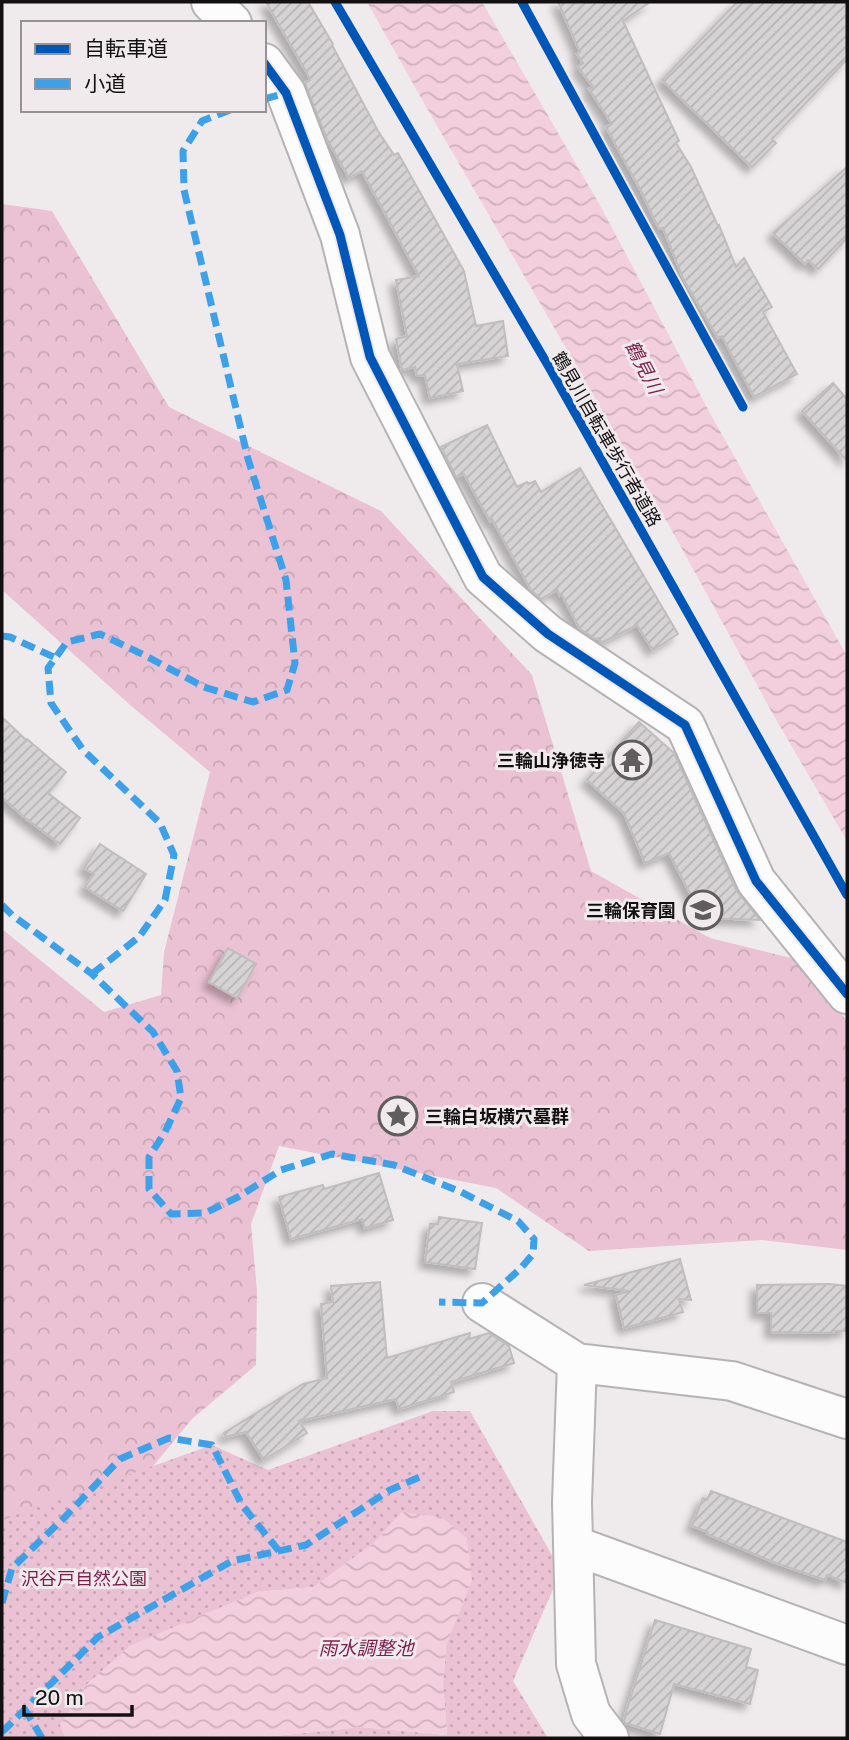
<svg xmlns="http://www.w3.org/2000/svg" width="849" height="1740" font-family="'Public Sans','Noto Sans JP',sans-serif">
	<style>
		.forest { fill: url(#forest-crowns) }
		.park { fill: url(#park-dots) }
		.water { fill: url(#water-waves) }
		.building { fill: url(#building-hatch); stroke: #bfbdbe; stroke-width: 2; filter: url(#shadow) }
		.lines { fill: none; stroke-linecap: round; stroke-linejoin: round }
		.minor-casing { stroke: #b5b3b4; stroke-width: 42 }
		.minor { stroke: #fdfcfc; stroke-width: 38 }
		.quiet { stroke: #3da1ea; stroke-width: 7; stroke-dasharray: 14 7; stroke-linecap: butt }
		.cycleway-casing { stroke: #f0eaed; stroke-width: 13 }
		.cycleway { stroke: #0057b8; stroke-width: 9 }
		.labels { text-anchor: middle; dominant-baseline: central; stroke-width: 6; stroke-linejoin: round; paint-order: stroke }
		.street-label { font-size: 18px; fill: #121011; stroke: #f0eaed }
		.poi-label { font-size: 18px; font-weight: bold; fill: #121011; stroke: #f0eaed; text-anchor: end }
		.park-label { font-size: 18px; fill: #7b1d4d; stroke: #f0eaed }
		.water-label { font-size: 19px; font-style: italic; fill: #7b1d4d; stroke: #f0eaed }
	</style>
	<defs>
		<pattern id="forest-crowns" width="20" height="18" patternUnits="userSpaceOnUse" patternTransform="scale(1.75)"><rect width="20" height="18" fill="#ebc2d3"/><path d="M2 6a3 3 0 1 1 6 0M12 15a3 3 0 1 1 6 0" fill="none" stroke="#c8a6b4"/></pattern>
		<pattern id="park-dots" width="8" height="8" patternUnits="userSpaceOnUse" patternTransform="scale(1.75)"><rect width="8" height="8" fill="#ebc2d3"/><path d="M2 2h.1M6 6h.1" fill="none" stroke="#c8a6b4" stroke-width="1.8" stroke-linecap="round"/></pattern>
		<pattern id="water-waves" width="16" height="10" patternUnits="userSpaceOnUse" patternTransform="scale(1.75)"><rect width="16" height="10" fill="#f3cedc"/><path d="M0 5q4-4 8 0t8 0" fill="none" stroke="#cfb0bc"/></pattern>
		<pattern id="building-hatch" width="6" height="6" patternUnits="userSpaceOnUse" patternTransform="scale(1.75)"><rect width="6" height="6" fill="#d6d3d4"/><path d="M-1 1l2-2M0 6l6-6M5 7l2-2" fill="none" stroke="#b7b4b5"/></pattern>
		<filter id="shadow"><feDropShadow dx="-6" dy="6" stdDeviation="3.5" flood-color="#0004"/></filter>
	</defs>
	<rect width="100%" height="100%" fill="#efebed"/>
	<path class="forest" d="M2 204 52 211 169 407 381 511 532 675 591 871 710 938 795 959 847 1021V1250L762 1240 589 1251 496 1188 279 1146 251 1224 257 1291 256 1365 192 1419 40 1603 2 1643V929L104 1012 161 995 164 952 210 772 129 704 2 590Z"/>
	<path class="park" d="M433 1411H470L561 1571 513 1681 548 1738H255L361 1727 447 1735 443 1685 446 1645 472 1580 402 1512 374 1543 314 1587 257 1592 60 1725 66 1738H2V1520L212 1445 268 1470Z"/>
	<path class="water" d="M367 2H482L601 207 711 415 847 656V841L774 716 671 529 425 105Z
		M402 1512 441 1517 467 1538 472 1580 446 1645 443 1685 447 1735 361 1727 255 1738H66L60 1725 87 1684 131 1645 257 1592 314 1587 374 1543Z"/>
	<path class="building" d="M266 2H308L333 44 332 45 378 131 394 155 398 153 464 271 476 326 503 321 508 356 457 364 463 391 430 398 425 375 417 376 415 367 402 370 396 339 407 336 396 280 419 276 362 171 349 178 326 137 305 83 310 80 308 75Z
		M558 2H650L623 21 679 141 676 143 691 167 718 226 719 225 736 267 744 258 772 307 763 312 797 374 754 397 722 336 718 338 683 278 663 228 659 229 641 191 606 127 612 124 589 89 593 87 578 67 583 63 577 54 580 52Z
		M737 2H847V59L772 139 776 143 752 167 662 80Z
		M847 167V238L818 269 808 260 805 264 773 233Z
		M833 383 847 399V461L802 411Z
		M487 425 517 487 527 482 528 484 535 481 541 492 580 468 678 634 653 650 637 625 601 643 599 638 596 639 580 629 562 595 560 596 557 590 541 599 531 590 492 519 490 521 464 474 456 477 441 447Z
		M2 717 26 740 27 739 66 772 48 793 80 818 60 844 24 817 2 797Z
		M639 722 674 753 736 890 760 920 703 918 669 853 645 863 624 813 587 780Z
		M100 844 146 874 123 911 85 887 94 874 84 868Z
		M228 948 256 964 237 998 209 982Z
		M379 1173 393 1220 365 1228 362 1219 291 1239 279 1197 323 1185 324 1189Z
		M439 1217 482 1223 475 1269 425 1262 430 1224H438Z
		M680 1259 691 1300 679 1299 683 1312 624 1328 616 1295 629 1291 584 1285Z
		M380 1282 387 1358 470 1333 469 1339 489 1333 509 1346 514 1363 451 1382 454 1392 399 1409 396 1399 299 1421 307 1433 264 1460 246 1432 225 1437 224 1433 303 1384 327 1378 321 1304 333 1302 331 1286Z
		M829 1284 847 1286V1331H835V1333L771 1332V1313H757V1285Z
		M711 1491 847 1542V1583L827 1575 825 1580 773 1562 707 1534 708 1532 692 1526 703 1498 707 1500Z
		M655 1620 751 1649 746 1667 758 1670 750 1704 674 1684 660 1734 625 1723 624 1721 626 1712Z"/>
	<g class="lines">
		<defs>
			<path id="minor" d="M211 2 232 23
				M264 63 286 93 340 235 370 357 483 577 548 634 685 725 756 881 847 994
				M482 1303 577 1363 732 1381 847 1419
				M577 1363 572 1502 576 1664 591 1714 609 1738
				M573 1545 847 1645"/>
		</defs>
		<use href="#minor" class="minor-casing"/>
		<use href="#minor" class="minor"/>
		<path class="quiet" d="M264 99 286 93
			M2 636 10 637 56 658
			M2 905 12 915 92 974 153 1032 177 1071 181 1098 165 1132 149 1157V1189L171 1214 205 1213 238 1197 281 1170 332 1154 394 1165 461 1192 518 1221 534 1239 533 1254 520 1269 482 1303 439 1302
			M92 974 139 937 165 900 174 855 160 823 83 750 51 703 48 668 67 642 100 634 144 655 204 687 253 702 287 690 295 663 286 580 248 459 184 190 183 151 202 121 230 110
			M2 1603 12 1568 65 1517 120 1459 169 1438 212 1445 242 1505 279 1551
			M24 1708 42 1738
			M2 1732 98 1637 232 1561 306 1545 390 1490 422 1476"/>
		<defs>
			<path id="cycleway" d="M335 2 549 367 847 895
				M522 2 743 407
				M264 63 286 93 340 235 370 357 483 577 548 634 685 725 756 881 847 994"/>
		</defs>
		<use href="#cycleway" class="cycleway-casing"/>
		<use href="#cycleway" class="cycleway"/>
	</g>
	<defs>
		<symbol id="temple-ring" viewBox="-11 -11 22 22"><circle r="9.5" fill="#f0eaed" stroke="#5f5d5e" stroke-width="1.5"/><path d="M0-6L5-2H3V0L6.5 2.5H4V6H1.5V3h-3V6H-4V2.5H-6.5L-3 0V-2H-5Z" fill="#5f5d5e"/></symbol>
		<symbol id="school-ring" viewBox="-11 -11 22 22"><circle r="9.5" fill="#f0eaed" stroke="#5f5d5e" stroke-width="1.5"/><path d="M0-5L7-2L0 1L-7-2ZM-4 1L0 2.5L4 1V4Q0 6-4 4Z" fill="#5f5d5e"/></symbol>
		<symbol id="sight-ring" viewBox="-11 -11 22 22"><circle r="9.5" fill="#f0eaed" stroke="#5f5d5e" stroke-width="1.5"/><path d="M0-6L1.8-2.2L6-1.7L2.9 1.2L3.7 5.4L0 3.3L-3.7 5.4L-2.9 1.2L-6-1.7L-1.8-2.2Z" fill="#5f5d5e"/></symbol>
	</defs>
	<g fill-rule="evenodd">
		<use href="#temple-ring" x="610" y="738" width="44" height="44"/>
		<use href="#school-ring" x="681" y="888" width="44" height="44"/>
		<use href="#sight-ring" x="376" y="1094" width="44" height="44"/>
	</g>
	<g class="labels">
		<g class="street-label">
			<text transform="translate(607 439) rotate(60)">鶴見川自転車歩行者道路</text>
		</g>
		<g class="poi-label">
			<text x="605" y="760">三輪山浄徳寺</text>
			<text x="676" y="910">三輪保育園</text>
			<text x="425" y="1116" text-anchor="start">三輪白坂横穴墓群</text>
		</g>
		<g class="park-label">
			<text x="84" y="1578">沢谷戸自然公園</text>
		</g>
		<g class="water-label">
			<text transform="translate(644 367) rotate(62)">鶴見川</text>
			<text x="366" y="1648">雨水調整池</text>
		</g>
	</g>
	<rect width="849" height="1740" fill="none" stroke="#121011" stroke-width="7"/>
	<rect x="21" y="21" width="245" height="91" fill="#f0eaed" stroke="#979395" stroke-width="2"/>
	<rect x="35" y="44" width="35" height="10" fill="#0057b8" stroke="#979395" stroke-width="2"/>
	<text x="84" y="56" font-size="21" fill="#121011">自転車道</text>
	<rect x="35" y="79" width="35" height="10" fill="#3da1ea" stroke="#979395" stroke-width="2"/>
	<text x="84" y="91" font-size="21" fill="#121011">小道</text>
	<path d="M24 1705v10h108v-10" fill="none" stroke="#121011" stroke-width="3.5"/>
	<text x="35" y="1705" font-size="21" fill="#121011" stroke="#f0eaed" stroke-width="5" paint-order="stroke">20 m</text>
</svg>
